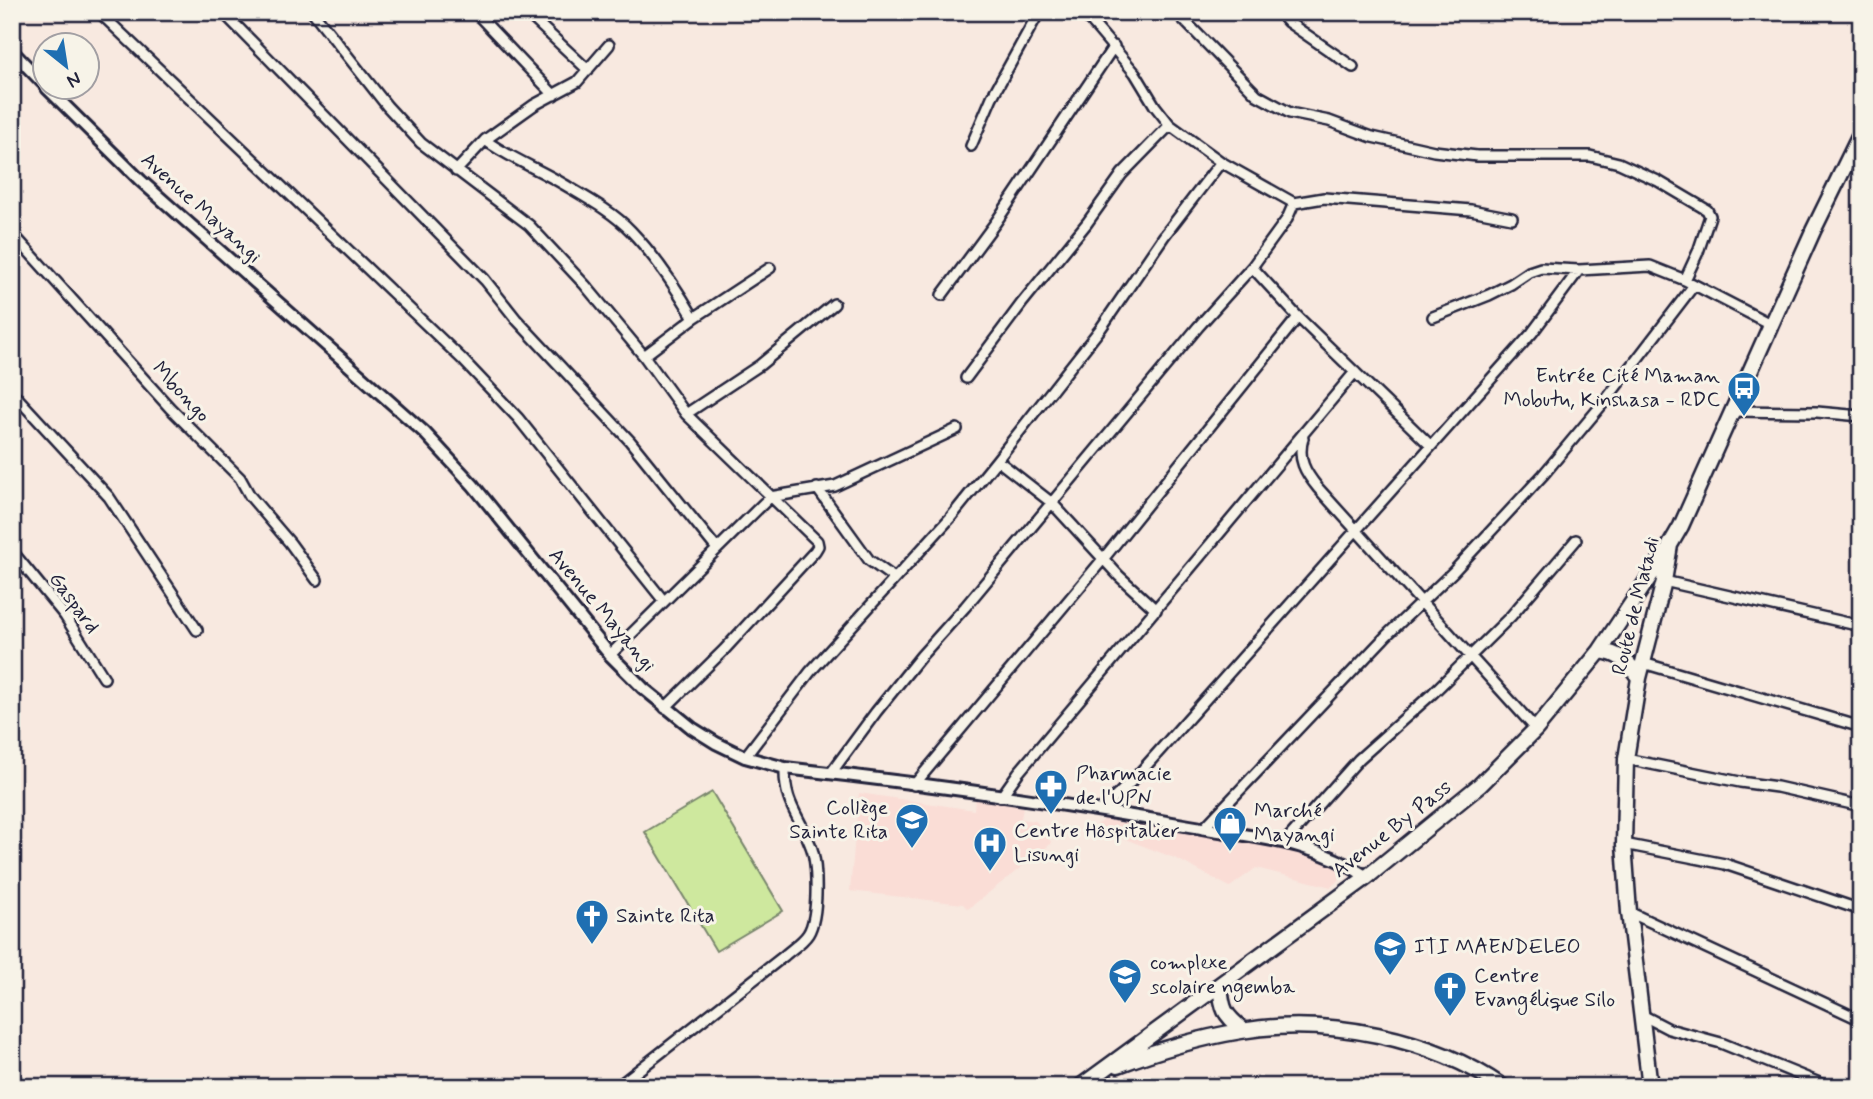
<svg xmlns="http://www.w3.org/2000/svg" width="1873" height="1099" font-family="Mynerve,sans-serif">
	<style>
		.built { fill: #faddd6 }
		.green { fill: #cee89e; stroke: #78856c; stroke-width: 2 }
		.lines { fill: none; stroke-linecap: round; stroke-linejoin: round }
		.minor-casing { stroke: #22223b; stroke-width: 14 }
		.tertiary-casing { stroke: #22223b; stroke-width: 16 }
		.trunk-casing { stroke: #22223b; stroke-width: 19 }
		.minor { stroke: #f7f3e8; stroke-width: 9 }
		.tertiary { stroke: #f7f3e8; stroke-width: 10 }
		.trunk { stroke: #f7f3e8; stroke-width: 14 }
		.labels { text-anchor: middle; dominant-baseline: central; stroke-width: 6; stroke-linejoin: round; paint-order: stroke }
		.street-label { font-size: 21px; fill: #22223b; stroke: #f7f3e8 }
		.poi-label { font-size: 21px; fill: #22223b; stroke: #f7f3e8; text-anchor: start }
	</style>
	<rect width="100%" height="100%" fill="#f8e9e0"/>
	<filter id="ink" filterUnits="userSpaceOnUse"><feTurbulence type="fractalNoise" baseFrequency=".0143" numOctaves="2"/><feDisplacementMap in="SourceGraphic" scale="14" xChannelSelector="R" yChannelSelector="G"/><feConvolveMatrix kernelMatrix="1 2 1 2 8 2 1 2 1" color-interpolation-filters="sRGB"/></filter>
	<g filter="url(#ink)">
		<path class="built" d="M859 793 974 810 975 799 1023 807 1021 819 1036 821 1052 843 968 909 963 904 850 891Z
			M1107 817 1284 846 1348 871 1331 887 1256 868 1230 887 1177 859 1094 827Z"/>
		<path class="green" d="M712 792 783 911 716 951 645 832Z"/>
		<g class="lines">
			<defs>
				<path id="minor" d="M99 12 462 359 518 418 663 600
					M223 12 485 280 516 319 630 441 717 549
					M313 12 387 106 421 143 529 225 585 285 644 356 686 414 817 541 818 546 815 551 724 650 665 708
					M475 12 554 95
					M526 12 588 70
					M1083 12 1135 73 1155 106 1170 125 1221 162 1294 203 1324 198 1471 210 1512 218
					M1176 12 1257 95 1290 113 1329 121 1372 137 1434 151 1477 156H1590L1619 163 1658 181 1707 210 1710 216 1698 252 1685 280
					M1279 12 1288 22 1353 67
					M485 140C509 158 539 169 565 185 587 198 613 212 631 231 654 255 677 289 694 318
					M971 146 992 97 1039 12
					M456 171 485 140 534 105 577 82 609 45
					M12 233 170 408 240 478 250 496 290 543 317 580
					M1252 267 1298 317 1431 446
					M942 295 996 222 1114 46
					M1433 317 1489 295 1511 284 1529 272 1541 268 1579 270 1650 266 1685 280 1772 325
					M644 356 694 318 770 268
					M966 378 1022 303 1087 223 1122 174 1170 125
					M12 392 109 497 197 630
					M1732 411 1817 412 1861 416
					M686 414 760 365 834 304
					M1303 438C1297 459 1305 472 1318 488L1536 729
					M997 460 1052 503 1119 576 1156 610
					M817 488 869 560 894 578
					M12 551 65 616 104 678
					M1664 581 1861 626
					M610 655 770 497 835 486 957 429
					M1643 663 1861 727
					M745 757 810 672 951 517 997 460 1101 328 1164 236 1221 162
					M1626 759 1740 782 1777 787 1861 806
					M831 773 876 712 921 656 965 607 1198 327 1252 267 1287 219 1294 203
					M914 785 1104 558 1298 317
					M1001 797 1018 773 1355 372
					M1102 810 1137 776 1532 333 1579 270
					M1203 829 1387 635 1453 572 1543 475 1605 401 1694 285
					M1285 842 1359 759 1433 693 1511 616 1576 540
					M1624 844 1725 864 1861 910
					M1629 912 1861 1020
					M1640 1014 1669 1029 1721 1043 1829 1087
					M617 1087 784 956C792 949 803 942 808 934 819 917 818 861 810 844 798 813 784 804 785 768"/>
				<path id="tertiary" d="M12 51 46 86
					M47 88 141 181 424 432 473 485 610 655 643 688 692 728 716 743 745 757 785 768C921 783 1056 802 1190 826 1254 838 1311 839 1367 877"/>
				<path id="trunk" d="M1600 651C1619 653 1629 662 1639 678
					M1220 985C1222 1010 1224 1014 1243 1030
					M1118 1065C1158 1050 1199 1038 1241 1031 1326 1016 1433 1038 1503 1087
					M1080 1087 1367 877 1480 785 1536 729 1600 651 1666 552
					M1650 1087 1629 912 1624 844 1626 759 1639 678 1664 581 1670 545 1681 526 1813 231 1861 133"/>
			</defs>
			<use href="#minor" class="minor-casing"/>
			<use href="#tertiary" class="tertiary-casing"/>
			<use href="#trunk" class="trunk-casing"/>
			<use href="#minor" class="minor"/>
			<use href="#tertiary" class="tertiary"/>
			<use href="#trunk" class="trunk"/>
		</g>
	</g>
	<defs>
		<symbol id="bus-pin" viewBox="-11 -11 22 30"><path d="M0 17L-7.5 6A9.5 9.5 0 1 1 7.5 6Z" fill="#1f6fb2" stroke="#f7f3e8"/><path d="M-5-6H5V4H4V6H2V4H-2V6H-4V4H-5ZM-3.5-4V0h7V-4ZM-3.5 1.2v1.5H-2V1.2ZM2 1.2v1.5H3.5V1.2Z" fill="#fff"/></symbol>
		<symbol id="pharmacy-pin" viewBox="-11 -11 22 30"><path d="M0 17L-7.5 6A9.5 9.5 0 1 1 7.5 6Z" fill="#1f6fb2" stroke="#f7f3e8"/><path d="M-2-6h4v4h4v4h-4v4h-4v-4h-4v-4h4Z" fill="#fff"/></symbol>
		<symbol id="school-pin" viewBox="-11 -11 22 30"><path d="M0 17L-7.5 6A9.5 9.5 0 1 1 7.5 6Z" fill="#1f6fb2" stroke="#f7f3e8"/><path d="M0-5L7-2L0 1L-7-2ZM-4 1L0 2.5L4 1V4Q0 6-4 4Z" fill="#fff"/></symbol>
		<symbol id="shop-pin" viewBox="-11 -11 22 30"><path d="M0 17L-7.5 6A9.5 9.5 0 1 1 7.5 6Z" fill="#1f6fb2" stroke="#f7f3e8"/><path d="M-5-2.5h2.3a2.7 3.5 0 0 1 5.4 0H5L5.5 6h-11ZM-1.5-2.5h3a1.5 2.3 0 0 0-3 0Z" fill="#fff"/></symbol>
		<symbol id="hospital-pin" viewBox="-11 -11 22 30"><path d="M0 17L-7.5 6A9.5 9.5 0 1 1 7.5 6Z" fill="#1f6fb2" stroke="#f7f3e8"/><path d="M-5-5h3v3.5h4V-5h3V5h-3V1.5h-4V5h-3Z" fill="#fff"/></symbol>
		<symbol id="church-pin" viewBox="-11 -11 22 30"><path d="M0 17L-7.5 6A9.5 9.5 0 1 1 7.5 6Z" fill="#1f6fb2" stroke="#f7f3e8"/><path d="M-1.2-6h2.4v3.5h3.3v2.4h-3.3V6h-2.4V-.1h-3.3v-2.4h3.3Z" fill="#fff"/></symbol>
	</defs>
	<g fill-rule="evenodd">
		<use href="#bus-pin" x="1725" y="369" width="38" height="52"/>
		<use href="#pharmacy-pin" x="1032" y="767" width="38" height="52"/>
		<use href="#school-pin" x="893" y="801" width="38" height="52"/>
		<use href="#shop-pin" x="1211" y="804" width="38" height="52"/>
		<use href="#hospital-pin" x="971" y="824" width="38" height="52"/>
		<use href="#church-pin" x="573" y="897" width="38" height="52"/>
		<use href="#school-pin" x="1371" y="928" width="38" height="52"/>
		<use href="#school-pin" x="1106" y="956" width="38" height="52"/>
		<use href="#church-pin" x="1431" y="969" width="38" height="52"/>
	</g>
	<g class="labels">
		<g class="street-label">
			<text transform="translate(201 208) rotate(42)">Avenue Mayangi</text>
			<text transform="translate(181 392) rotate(47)">Mbongo</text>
			<text transform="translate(74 603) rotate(54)">Gaspard</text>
			<text transform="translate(1636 606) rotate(-76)">Route de Matadi</text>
			<text transform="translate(602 610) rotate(50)">Avenue Mayangi</text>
			<text transform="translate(1392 829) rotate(-38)">Avenue By Pass</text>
		</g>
		<g class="poi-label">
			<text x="1720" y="376" text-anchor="end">Entrée Cité Maman<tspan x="1720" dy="24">Mobutu, Kinshasa - RDC</tspan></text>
			<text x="1076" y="774">Pharmacie<tspan x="1076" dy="24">de l'UPN</tspan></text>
			<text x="888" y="808" text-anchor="end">Collège<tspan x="888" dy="24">Sainte Rita</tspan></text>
			<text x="1254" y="811">Marché<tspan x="1254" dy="24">Mayangi</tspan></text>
			<text x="1014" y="831">Centre Hôspitalier<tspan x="1014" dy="24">Lisungi</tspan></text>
			<text x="616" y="916">Sainte Rita</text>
			<text x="1414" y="947">ITI MAENDELEO</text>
			<text x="1150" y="963">complexe<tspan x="1150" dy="24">scolaire ngemba</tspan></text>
			<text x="1474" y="976">Centre<tspan x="1474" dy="24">Evangélique Silo</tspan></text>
		</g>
	</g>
	<rect width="1873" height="1099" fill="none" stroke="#f7f3e8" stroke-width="42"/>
	<rect x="21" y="21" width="1831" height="1057" fill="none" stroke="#22223b" stroke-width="2.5" filter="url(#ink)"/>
	<g transform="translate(66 66) rotate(150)"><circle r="33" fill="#f7f3e8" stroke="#a29fa3" stroke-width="2"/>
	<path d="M0-5L12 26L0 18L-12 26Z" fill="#1f6fb2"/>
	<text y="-10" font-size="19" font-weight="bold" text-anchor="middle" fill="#22223b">N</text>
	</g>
</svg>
